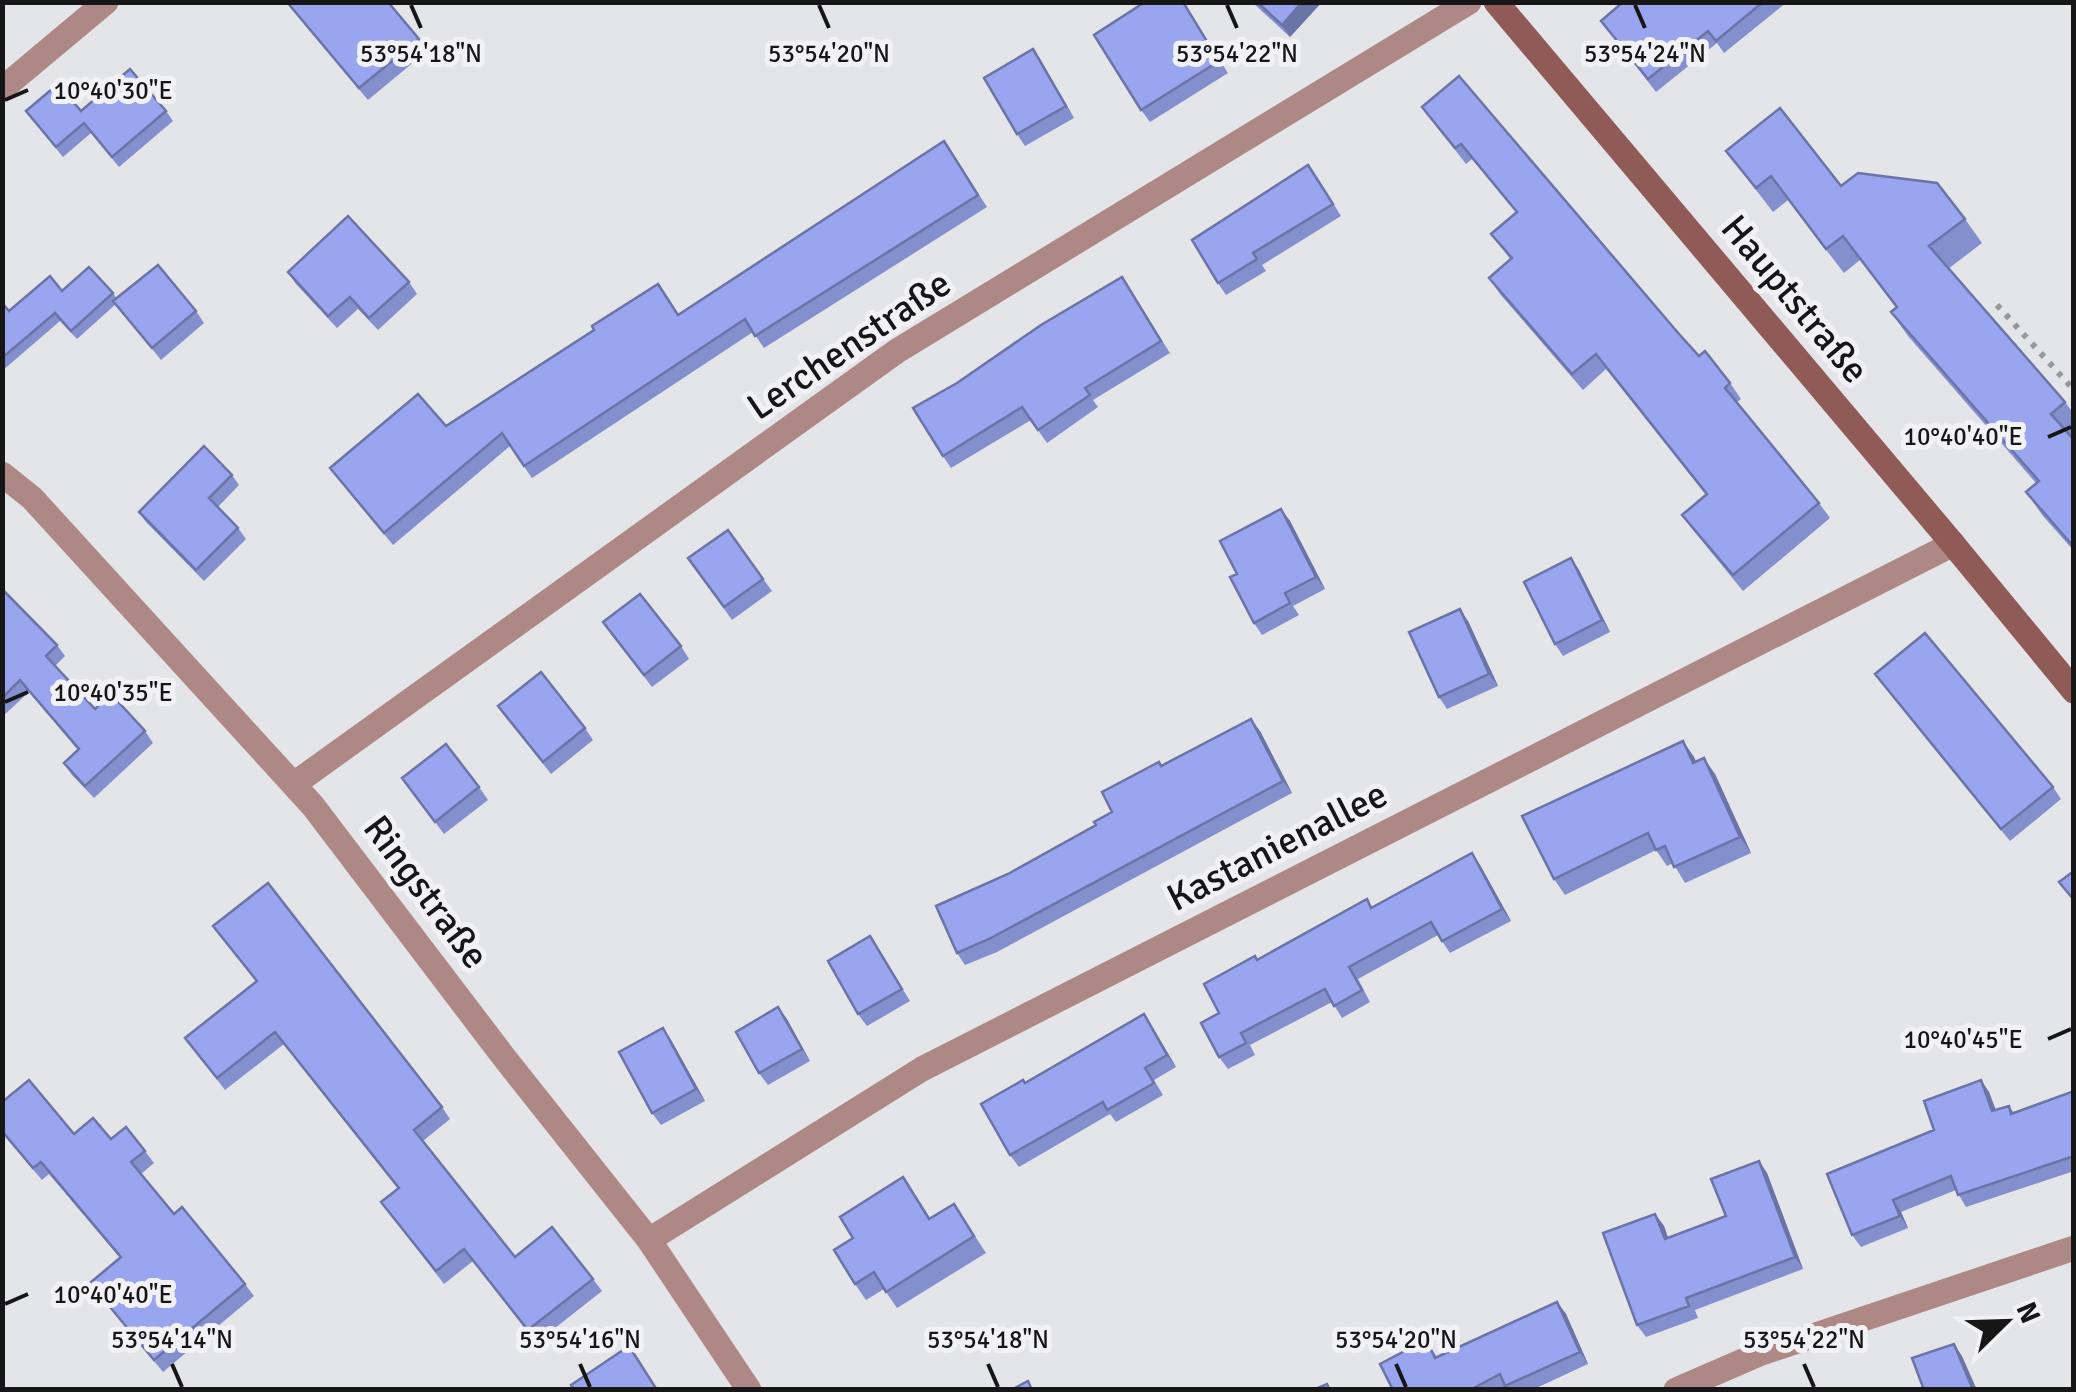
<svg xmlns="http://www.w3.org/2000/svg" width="2076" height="1392" font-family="Signika,sans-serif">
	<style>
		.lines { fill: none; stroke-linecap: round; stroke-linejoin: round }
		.path { stroke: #97989a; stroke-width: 6; stroke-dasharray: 5 8; stroke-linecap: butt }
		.street { stroke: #ae8884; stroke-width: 25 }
		.secondary { stroke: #905a57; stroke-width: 25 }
		.wall { fill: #848fce }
		.shaded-wall { fill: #6b74a7 }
		.building { fill: #99a6ef; stroke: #6b74a7; stroke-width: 2.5 }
		.ticks { fill: none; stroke: #161617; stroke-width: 4 }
		.labels { text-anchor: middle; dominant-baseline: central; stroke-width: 10; stroke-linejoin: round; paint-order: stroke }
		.street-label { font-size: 38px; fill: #161617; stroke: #f2f2f6 }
		.ticks-label { font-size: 25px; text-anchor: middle; fill: #161617; stroke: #f2f2f6; stroke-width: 10; stroke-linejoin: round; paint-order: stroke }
	</style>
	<rect width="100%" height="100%" fill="#e4e5e8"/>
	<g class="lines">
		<path class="path" d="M1997 305 2074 390"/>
		<path class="street" d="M2 89 106 2
			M2 474 32 498 313 806 503 1056 649 1240 749 1390
			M294 784 897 351 1469 2
			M649 1240 922 1069 1953 544
			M1676 1390 1759 1354 2074 1248"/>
		<path class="secondary" d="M1496 2 1953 544 2074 691"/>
	</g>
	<path class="wall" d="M286 2 419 39 427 51 368 100Z
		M1183 2 1228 73 1150 122 1141 110Z
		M1252 2H1322L1290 37Z
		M1623 2H1787L1724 53 1717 43 1656 92 1601 21Z
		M1033 49 1074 118 1025 146 1017 134Z
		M1422 107 1679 334 1699 356 1730 383 1741 399 1737 402 1819 503 1830 518 1743 591 1693 530 1682 515 1706 495 1606 369 1583 390 1500 294 1489 278 1511 260 1491 234 1516 212 1472 159 1466 164Z
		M26 111H166L173 121 119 167 91 133 63 157Z
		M944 141 987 207 764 348 753 332 532 478 510 446 393 545 330 468 446 426 678 315Z
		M1726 151 1841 186 1965 219 1982 243 1948 269 2065 402 2074 414V433L2070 436 2074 440V551L2043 516 2026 492 2036 483 1908 336 1891 312 1896 307 1860 260 1844 273 1788 200 1773 212Z
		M1317 177 1341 216 1262 265 1266 271 1226 295 1218 283Z
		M288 272 409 282 417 294 378 330 358 309 337 328 296 284Z
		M1122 277 1170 353 1093 400 1098 407 1047 443 1031 420 951 468 943 456 957 383Z
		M62 291 113 293 117 299 196 311 204 323 161 360 116 304 77 339 60 321 2 371V303L9 311Z
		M232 475 239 485 218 507 238 528 246 539 204 581 146 522 139 512Z
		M1281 509 1290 521 1325 589 1293 606 1299 615 1262 635 1254 623 1237 574Z
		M728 530 772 591 732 620 688 558Z
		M1571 558 1579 570 1610 632 1563 656 1555 644Z
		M2 589 57 645 65 656 55 666 95 709 145 731 153 743 94 798 72 775 64 763 78 750 29 692 2 717Z
		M1468 621 1498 686 1447 709 1439 697Z
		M611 634 681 646 689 659 652 687Z
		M1875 674 2053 787 2061 799 2010 841Z
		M498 706 585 728 593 740 551 774Z
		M1260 731 1292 793 997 952 965 965 957 953 1008 874 1096 825 1112 812 1162 765Z
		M1683 741 1696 762 1715 774 1751 853 1685 883 1673 863 1667 866 1656 850 1565 895 1554 879Z
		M402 778 479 787 488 800 444 834Z
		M1480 865 1511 921 1450 953 1438 935 1358 979 1370 1002 1342 1018 1332 1002 1250 1045 1255 1055 1228 1069 1219 1057V1013L1257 960 1367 899 1372 907Z
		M213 926 442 1107 450 1119 423 1141 515 1257 593 1279 602 1291 536 1343 473 1261 444 1284 381 1202 398 1189 284 1044 225 1090 185 1038 256 981Z
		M870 936 910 1001 867 1026 858 1014Z
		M778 1007 810 1061 768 1085 759 1073Z
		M1144 1014 1176 1067 1154 1080 1163 1095 1116 1122 1110 1114 1019 1167 1010 1155Z
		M663 1028 671 1040 705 1101 661 1125 652 1113Z
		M2074 1091V1171L1966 1207 1956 1190 1901 1212 1908 1228 1861 1247 1852 1235 1934 1130 1989 1092 1996 1110 2009 1106 2014 1113Z
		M2 1102 74 1134 111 1139 145 1151 154 1163 141 1174 174 1214 245 1284 254 1296 163 1372 90 1283 120 1258 49 1174 42 1180 2 1133Z
		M1759 1161 1767 1173 1803 1269 1695 1310 1698 1318 1646 1337 1637 1325 1655 1214 1664 1226 1668 1238 1726 1216Z
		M914 1193 930 1218 954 1204 986 1253 897 1308 884 1289 866 1300 855 1284 853 1238Z
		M1557 1302 1566 1314 1588 1364 1532 1390H1507L1506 1388 1502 1390H1393L1426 1340 1437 1357Z"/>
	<path class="shaded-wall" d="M1302 2H1322L1290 37 1282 25Z
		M1033 49 1041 61 1074 118 1066 106Z
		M1281 509 1290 521 1325 589 1316 577Z
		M1571 558 1579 570 1610 632 1602 620Z
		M1460 609 1468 621 1498 686 1489 674Z
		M1251 719 1260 731 1292 793 1283 781Z
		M1683 741 1694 757 1704 779 1693 763Z
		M1704 758 1715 774 1751 853 1740 837Z
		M1472 853 1480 865 1511 921 1502 909Z
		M778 1007 787 1019 810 1061 802 1049Z
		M1144 1014 1152 1026 1176 1067 1167 1055Z
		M663 1028 671 1040 705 1101 696 1089Z
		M1981 1080 1989 1092 2000 1123 1992 1111Z
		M1759 1161 1767 1173 1803 1269 1795 1257Z
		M1893 1200 1901 1212 1908 1228 1900 1216Z
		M1655 1214 1664 1226 1673 1252 1665 1239Z
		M1557 1302 1566 1314 1588 1364 1580 1352Z
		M1954 1344 1962 1356 1977 1390H1973Z"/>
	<path class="building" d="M287 2H388L419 39 359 88Z
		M1145 2H1183L1219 61 1141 110 1094 35Z
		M1257 2H1302L1282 25Z
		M1623 2H1763L1716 41 1708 31 1648 79 1601 21Z
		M1033 49 1066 106 1017 134 984 78Z
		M130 69 166 111 112 157 84 123 56 147 26 111 58 84 81 111Z
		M1459 76 1679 334 1699 356 1705 351 1730 383 1725 388 1819 503 1733 575 1682 515 1707 494 1596 354 1572 374 1489 278 1512 258 1491 234 1517 212 1461 144 1455 148 1422 107Z
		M1780 108 1841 186 1858 173 1937 183 1965 219 1929 246 2065 402 2051 414 2074 440V547L2026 492 2039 481 1891 312 1897 307 1843 236 1826 249 1771 176 1756 188 1726 151Z
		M944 141 978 195 755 336 745 319 524 466 502 433 384 533 330 468 418 394 446 426 594 330 592 326 658 284 678 315Z
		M1308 165 1333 204 1253 253 1257 259 1218 283 1192 240Z
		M348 216 409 282 369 318 350 297 328 316 288 272Z
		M158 265 196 311 152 348 113 301Z
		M89 267 113 293 71 331 55 313 2 358V303L9 311 50 276 62 291Z
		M1122 277 1161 341 1085 388 1090 395 1038 430 1022 407 943 456 913 408 957 383 1041 325Z
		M204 446 232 475 209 498 238 528 196 570 139 512Z
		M1281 509 1316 577 1285 593 1290 603 1254 623 1230 577 1237 574 1220 541Z
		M728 530 763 579 724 607 688 558Z
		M1571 558 1602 620 1555 644 1524 582Z
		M2 589 57 645 46 656 95 709 111 694 145 731 85 786 64 763 79 749 20 680 2 698Z
		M640 594 681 646 644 675 603 622Z
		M1460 609 1489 674 1439 697 1409 632Z
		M1925 633 2053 787 2001 829 1875 674Z
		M541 672 585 728 543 762 498 706Z
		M1251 719 1283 781 989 939 957 953 936 906 1008 874 1096 825 1094 822 1112 812 1102 792 1159 762 1161 766Z
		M1683 741 1693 763 1704 758 1740 837 1674 867 1665 846 1656 850 1648 833 1554 879 1522 816Z
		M446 744 479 787 435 822 402 778Z
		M1472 853 1502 909 1442 941 1431 922 1349 967 1362 990 1334 1006 1325 989 1241 1033 1246 1043 1219 1057 1201 1023 1219 1013 1204 984 1255 956 1257 960 1367 899 1371 908Z
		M2074 871V900L2059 882Z
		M268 883 442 1107 414 1130 515 1257 552 1227 593 1279 528 1330 464 1249 436 1271 381 1202 399 1188 275 1032 217 1078 185 1038 257 981 213 926Z
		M870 936 902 989 858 1014 828 961Z
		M778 1007 802 1049 759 1073 736 1032Z
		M1144 1014 1167 1055 1145 1068 1154 1083 1107 1110 1103 1102 1010 1155 981 1104 1023 1080 1025 1083Z
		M663 1028 696 1089 652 1113 619 1052Z
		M29 1080 74 1134 93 1118 111 1139 126 1127 145 1151 131 1162 174 1214 182 1207 245 1284 154 1360 90 1283 121 1257 41 1162 33 1168 2 1131V1102Z
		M1981 1080 1992 1111 2009 1106 2011 1114 2074 1091V1156L1958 1195 1951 1176 1893 1200 1900 1216 1852 1235 1827 1174 1934 1130 1924 1101Z
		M1759 1161 1795 1257 1686 1298 1689 1306 1637 1325 1603 1233 1655 1214 1665 1239 1726 1216 1711 1179Z
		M903 1177 929 1219 954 1204 974 1236 886 1292 874 1272 855 1284 834 1250 853 1238 840 1217Z
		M1557 1302 1580 1352 1505 1386 1500 1374 1470 1390H1393L1380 1364 1426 1340 1435 1358Z
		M1954 1344 1973 1390H1924L1912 1358Z
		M629 1346 657 1390H574L571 1385Z
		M1028 1381 1032 1390H1011Z
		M1327 1384 1330 1390H1313Z"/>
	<path class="ticks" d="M411 5 421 28M819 5 829 28M1227 5 1237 28M1635 5 1645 28M5 100 28 90M2048 437 2071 427M5 702 28 692M2048 1039 2071 1029M5 1304 28 1294M172 1364 182 1387M580 1364 590 1387M988 1364 998 1387M1396 1364 1406 1387M1804 1364 1814 1387"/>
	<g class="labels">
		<g class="street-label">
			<text transform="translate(1795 299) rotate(50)">Hauptstraße</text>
			<text transform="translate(849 345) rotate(-34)">Lerchenstraße</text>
			<text transform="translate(1277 846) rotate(-27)">Kastanienallee</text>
			<text transform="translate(426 892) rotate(53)">Ringstraße</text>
		</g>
	</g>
	<g class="ticks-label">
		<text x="421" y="62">53°54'18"N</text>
		<text x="829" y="62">53°54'20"N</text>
		<text x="1645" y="62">53°54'24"N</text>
		<text x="1237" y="62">53°54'22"N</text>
		<text x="113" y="99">10°40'30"E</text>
		<text x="1963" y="445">10°40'40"E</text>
		<text x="113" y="701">10°40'35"E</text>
		<text x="1963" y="1048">10°40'45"E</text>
		<text x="113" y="1303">10°40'40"E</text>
		<text x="172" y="1348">53°54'14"N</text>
		<text x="580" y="1348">53°54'16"N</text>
		<text x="988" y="1348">53°54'18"N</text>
		<text x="1396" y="1348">53°54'20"N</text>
		<text x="1804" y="1348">53°54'22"N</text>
	</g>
	<rect width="2076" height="1392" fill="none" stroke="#161617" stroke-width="10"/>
	<g transform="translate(2006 1322) rotate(67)" stroke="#f2f2f6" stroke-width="8" paint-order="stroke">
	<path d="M0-8L18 38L0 25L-18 38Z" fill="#161617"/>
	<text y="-15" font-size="28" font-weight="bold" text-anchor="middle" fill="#161617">N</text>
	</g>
</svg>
